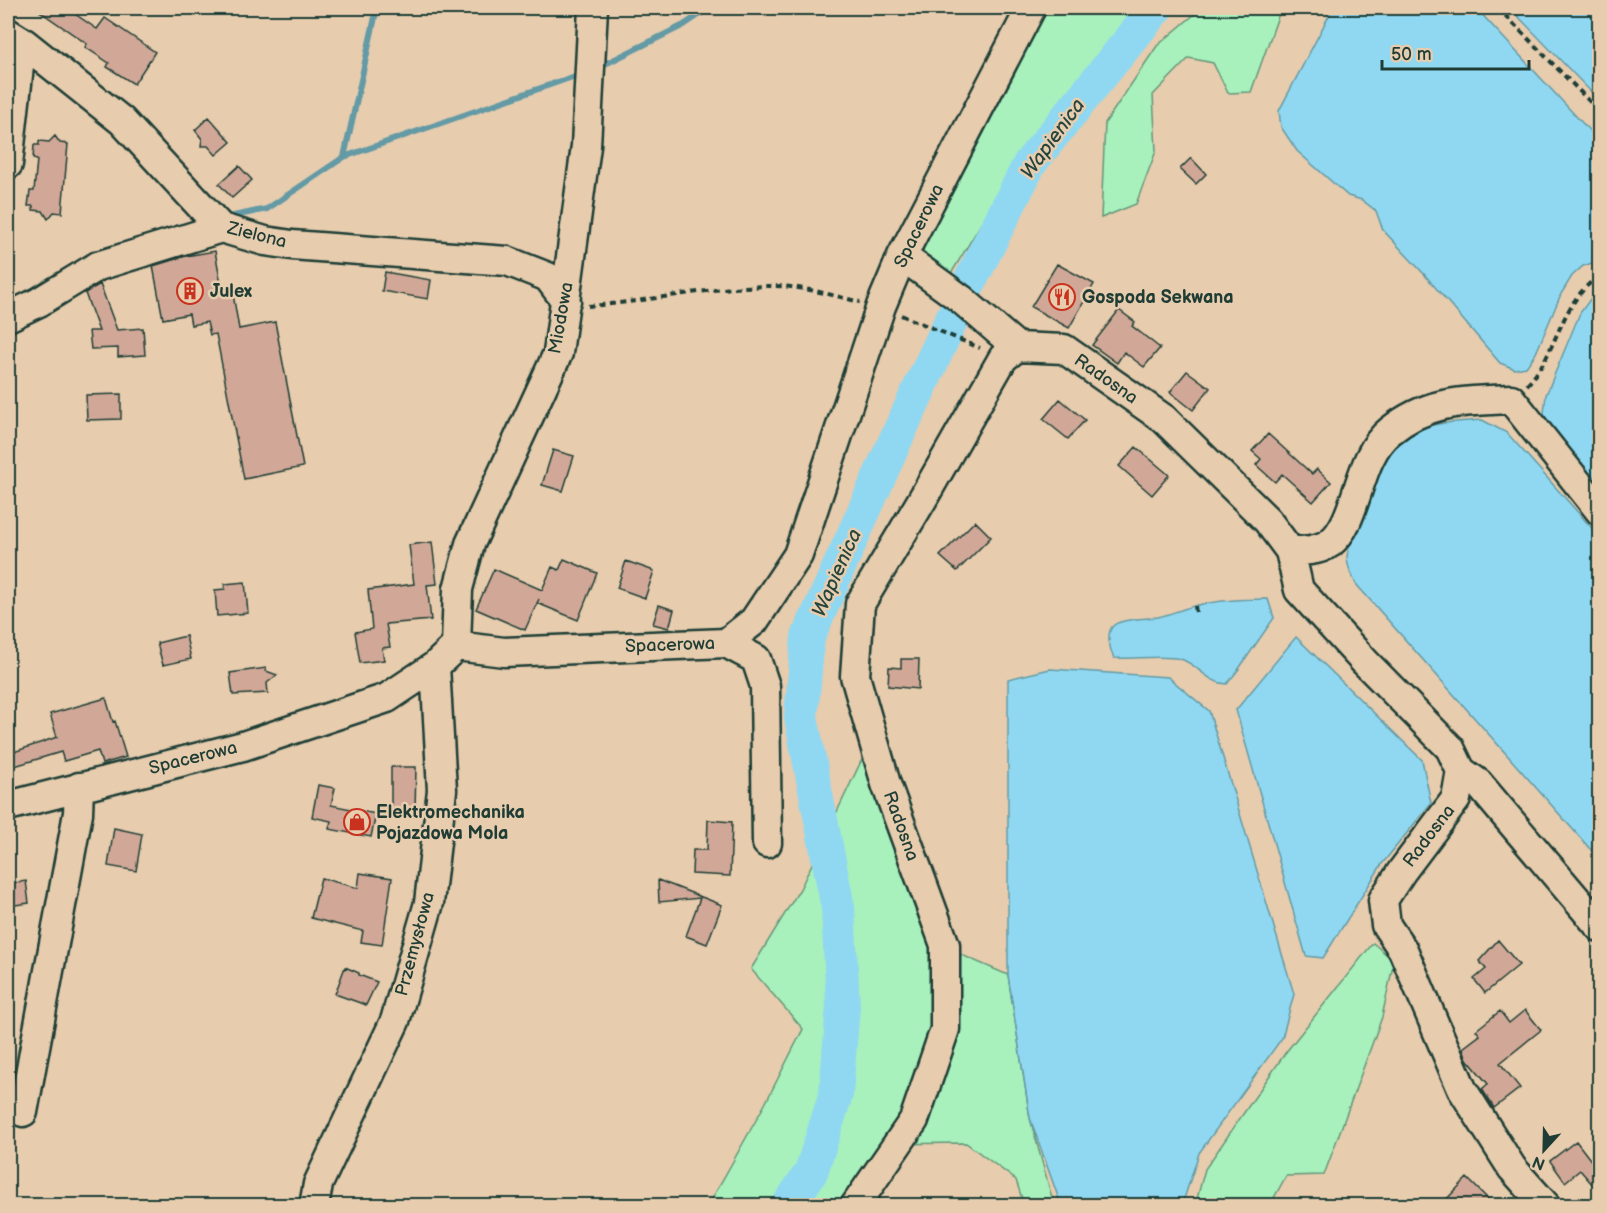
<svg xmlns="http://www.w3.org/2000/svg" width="1607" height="1213" font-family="'Balsamiq Sans',sans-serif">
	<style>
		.green { fill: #a8f0bc; stroke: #649678; stroke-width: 1.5 }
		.water { fill: #90d8f1; stroke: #639aa5; stroke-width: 1.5 }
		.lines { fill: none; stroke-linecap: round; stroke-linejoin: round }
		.stream { stroke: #639aa5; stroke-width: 6 }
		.river { stroke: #90d8f1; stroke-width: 34 }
		.building { fill: #d1a897; stroke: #1f3d34; stroke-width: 1.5 }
		.minor-casing { stroke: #1f3d34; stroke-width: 33 }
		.path { stroke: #1f3d34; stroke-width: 4; stroke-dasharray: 6 4.5; stroke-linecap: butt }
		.minor { stroke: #e7ccae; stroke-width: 28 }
		.labels { text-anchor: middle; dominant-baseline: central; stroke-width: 5; stroke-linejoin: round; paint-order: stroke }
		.street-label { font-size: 18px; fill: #1f3d34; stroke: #e7ccae }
		.poi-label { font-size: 18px; font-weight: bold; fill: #1f3d34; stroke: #e7ccae; text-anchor: start }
		.water-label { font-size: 20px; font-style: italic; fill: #25453d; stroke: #e7ccae }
	</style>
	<rect width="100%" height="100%" fill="#e7ccae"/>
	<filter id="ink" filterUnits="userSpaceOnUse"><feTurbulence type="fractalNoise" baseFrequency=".0167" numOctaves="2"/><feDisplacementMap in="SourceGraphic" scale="12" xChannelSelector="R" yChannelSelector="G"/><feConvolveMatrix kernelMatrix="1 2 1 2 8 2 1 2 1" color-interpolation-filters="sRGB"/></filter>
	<g filter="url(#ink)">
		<path class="green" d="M1038 8H1138L1033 138 949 277 924 259 922 228Z
			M1202 8H1281L1251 92 1228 93 1213 63 1189 58 1153 95 1156 151 1136 204 1101 218 1105 123 1157 46Z
			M866 751 936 944 1008 975 1030 1118 1054 1205H1024L1016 1180 966 1143 884 1144 844 1205 708 1206 765 1104 803 1029 751 969 800 889Z
			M1373 943 1394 961 1382 1017 1324 1175 1286 1176 1270 1205 1195 1206 1205 1169 1286 1052Z"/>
		<path class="water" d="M1333 8H1476L1599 141V261L1583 266 1572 276 1561 294 1536 353 1526 367 1515 369 1500 363 1424 274 1383 230 1376 211 1362 200 1348 196 1297 151 1281 127 1279 111Z
			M1510 8H1599V100Z
			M1599 287V488L1549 427 1544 413 1546 395 1580 313Z
			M1482 420 1507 433 1599 536V859L1356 584C1352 576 1347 567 1347 557 1348 545 1375 471 1383 461 1392 449 1407 436 1422 429 1439 421 1463 422 1482 420Z
			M1268 599 1274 618 1238 670 1227 684C1208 683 1198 665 1181 659 1168 655 1131 659 1114 658 1110 650 1106 635 1112 627 1119 618 1147 619 1158 617 1171 614 1184 608 1198 605 1221 600 1245 599 1268 599Z
			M1296 637 1422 760 1431 803 1382 864 1323 958 1306 956 1236 710Z
			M1050 669 1168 677 1209 711 1294 994 1282 1038 1199 1153 1182 1205H1061L1030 1118 1008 975V679Z"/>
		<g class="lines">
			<path class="stream" d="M599 67 684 25 709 8
				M344 157 377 8
				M224 218 267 209 344 157 581 74"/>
			<path class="river" d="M788 1206 811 1172 836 1094 843 1006 838 908 801 717 808 637 896 439 961 299 1030 163 1156 8"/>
		</g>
		<path class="building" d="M35 8H66L97 29 105 18 155 52 134 84 107 67 109 63 85 47 87 44Z
			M209 117 231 142 216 155 208 146H201L202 139 195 130Z
			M55 136 60 143 68 144 62 213 54 212 48 219 43 211 33 210V206H28L30 191H34L37 160 33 159 34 145H39V141L49 142Z
			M1191 158 1206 174 1196 184 1180 169Z
			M239 166 252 180 232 198 219 184Z
			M215 251 223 295 233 294 239 329 275 322 303 467 244 479 216 334 210 335 207 322 191 325 189 314 163 319 153 266 186 256Z
			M1057 264 1094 284 1069 328 1031 307Z
			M385 272 431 280 428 299 382 291Z
			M100 284 117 330 143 328 145 355 118 357V348L91 349 89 331H99L85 293Z
			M1119 310 1135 322 1132 326 1160 348 1144 367 1124 352 1117 363 1092 345Z
			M1187 371 1210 388 1193 410 1170 392Z
			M121 394V419L87 420 86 395Z
			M1060 399 1085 420 1068 439 1043 419Z
			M1268 434 1312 474 1317 469 1331 482 1313 502 1282 474 1275 482 1256 465 1261 459 1252 451Z
			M1136 447 1169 475 1152 495 1119 466Z
			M553 450 574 456 563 491 542 485Z
			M975 521 991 537 957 571 940 556Z
			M432 542 437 584 427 585 431 620 386 624 390 647 382 648 384 660 360 663 355 632 372 629 368 590 414 584 409 545Z
			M564 559 597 573 578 620 537 603 539 599 525 630 476 609 494 569 542 590 552 567 559 570Z
			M626 561 654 571 645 598 617 588Z
			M245 582 248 613 217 616 215 590 225 589V584Z
			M659 605 674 610 669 628 653 624Z
			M186 636 191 659 163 665 157 643Z
			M901 659H919L918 689 888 686 889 667 901 668Z
			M266 668V671L277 675 267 683 268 693 233 695 230 673Z
			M106 698 113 722 115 721 126 757 102 764 98 751 64 761 61 752 8 768V754L57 737 50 714Z
			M391 767H416L415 810 391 809Z
			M318 785 335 788 331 805 376 814 371 837 329 829 331 821 312 817Z
			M708 820 732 822 730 876 692 874 693 850H707Z
			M114 828 142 834 136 871 108 866Z
			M360 873 392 878 382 945 361 942 363 931 311 918 321 878 358 888Z
			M658 880 722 905 707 944 686 936 700 898 659 902Z
			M26 881 29 903 8 906V884Z
			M1498 940 1519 965 1485 993 1474 979 1486 969 1479 961Z
			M345 967 359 973V975L377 982 366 1005 335 994Z
			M1525 1010 1541 1030 1500 1063 1520 1088 1494 1108 1482 1089 1488 1084 1467 1059 1463 1048 1480 1035 1476 1030 1500 1011 1509 1023Z
			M1576 1141 1599 1171V1192L1580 1170 1565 1182 1550 1161Z
			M1467 1178 1495 1206H1440Z"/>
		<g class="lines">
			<defs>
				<path id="minor" d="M8 33 24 43 122 121 221 228 265 241 292 245 507 261 548 277 566 301
					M8 164 19 66 24 43
					M902 256 961 299 1017 347
					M8 317 39 302 98 266 221 228
					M1290 551C1304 551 1318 551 1330 543 1359 521 1356 458 1390 431 1428 400 1464 401 1511 399L1600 511
					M726 643 756 659 765 686 767 843
					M456 646 458 589 470 544 558 353 586 146 593 8
					M1461 771 1478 783 1600 927
					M8 806 243 746 387 698 435 666 456 646 504 652 726 643 754 621 798 555 881 306 902 256 1031 8
					M23 1112 78 813 79 787
					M314 1206 318 1184 395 1021 429 903 442 790 435 666
					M855 1206 914 1120 945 1029V945L886 784 855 676 860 604 922 500 1003 358 1017 347 1064 349 1164 419 1267 520 1290 551 1299 590 1365 662 1450 748 1461 771 1456 799 1402 871 1383 900 1386 925 1403 950 1462 1089 1512 1168 1546 1206"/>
			</defs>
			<use href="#minor" class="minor-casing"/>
			<path class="path" d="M1498 8 1600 112
				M588 306C648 302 708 287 768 286 799 285 831 295 860 302
				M901 315 980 348
				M1527 385C1558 353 1560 300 1600 276
				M1195 606 1196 613"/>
			<use href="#minor" class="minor"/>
		</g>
	</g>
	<defs>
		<symbol id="building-ring" viewBox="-11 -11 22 22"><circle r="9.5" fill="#e7ccae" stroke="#c8321e" stroke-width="1.5"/><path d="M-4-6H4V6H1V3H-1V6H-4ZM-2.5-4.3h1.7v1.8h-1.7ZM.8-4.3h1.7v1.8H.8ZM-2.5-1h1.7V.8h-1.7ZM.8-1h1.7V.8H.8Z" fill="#c8321e"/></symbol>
		<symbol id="restaurant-ring" viewBox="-11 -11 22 22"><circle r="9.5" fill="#e7ccae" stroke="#c8321e" stroke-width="1.5"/><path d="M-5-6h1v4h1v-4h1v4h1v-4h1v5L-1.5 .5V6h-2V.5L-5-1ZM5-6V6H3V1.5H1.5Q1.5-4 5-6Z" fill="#c8321e"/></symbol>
		<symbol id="shop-ring" viewBox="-11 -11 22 22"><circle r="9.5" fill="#e7ccae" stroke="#c8321e" stroke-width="1.5"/><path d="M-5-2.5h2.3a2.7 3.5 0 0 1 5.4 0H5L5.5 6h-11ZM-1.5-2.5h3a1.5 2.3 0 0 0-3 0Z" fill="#c8321e"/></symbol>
	</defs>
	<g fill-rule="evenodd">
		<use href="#building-ring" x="175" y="276" width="30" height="30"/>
		<use href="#restaurant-ring" x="1047" y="282" width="30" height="30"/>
		<use href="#shop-ring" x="342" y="807" width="30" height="30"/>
	</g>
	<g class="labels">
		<g class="street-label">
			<text transform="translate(919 226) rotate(-64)">Spacerowa</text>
			<text transform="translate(257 235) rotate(14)">Zielona</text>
			<text transform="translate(561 318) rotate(-80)">Miodowa</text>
			<text transform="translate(1106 379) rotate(35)">Radosna</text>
			<text transform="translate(670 645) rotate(-2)">Spacerowa</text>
			<text transform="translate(193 758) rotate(-14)">Spacerowa</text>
			<text transform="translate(901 826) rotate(70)">Radosna</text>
			<text transform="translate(1429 836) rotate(-53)">Radosna</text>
			<text transform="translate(415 944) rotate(-75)">Przemysłowa</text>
		</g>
		<g class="poi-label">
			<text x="210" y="291">Julex</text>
			<text x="1082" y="297">Gospoda Sekwana</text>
			<text x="376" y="812">Elektromechanika<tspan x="376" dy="21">Pojazdowa Mola</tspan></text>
		</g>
		<g class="water-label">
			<text transform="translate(1053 139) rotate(-54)">Wapienica</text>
			<text transform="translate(837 573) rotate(-66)">Wapienica</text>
		</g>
	</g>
	<rect width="1607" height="1213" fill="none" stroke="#e7ccae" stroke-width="30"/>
	<rect x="15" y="15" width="1577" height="1183" fill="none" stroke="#1f3d34" stroke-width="2" filter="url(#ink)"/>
	<g transform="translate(1544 1150) rotate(202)" stroke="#e7ccae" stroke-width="4.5" paint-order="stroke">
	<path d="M0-4.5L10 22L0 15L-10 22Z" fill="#1f3d34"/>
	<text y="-9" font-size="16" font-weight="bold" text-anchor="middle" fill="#1f3d34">N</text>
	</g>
	<path d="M1382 60v9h147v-9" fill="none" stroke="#1f3d34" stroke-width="3"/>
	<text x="1391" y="60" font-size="18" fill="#1f3d34" stroke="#e7ccae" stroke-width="4.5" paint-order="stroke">50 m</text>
</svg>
